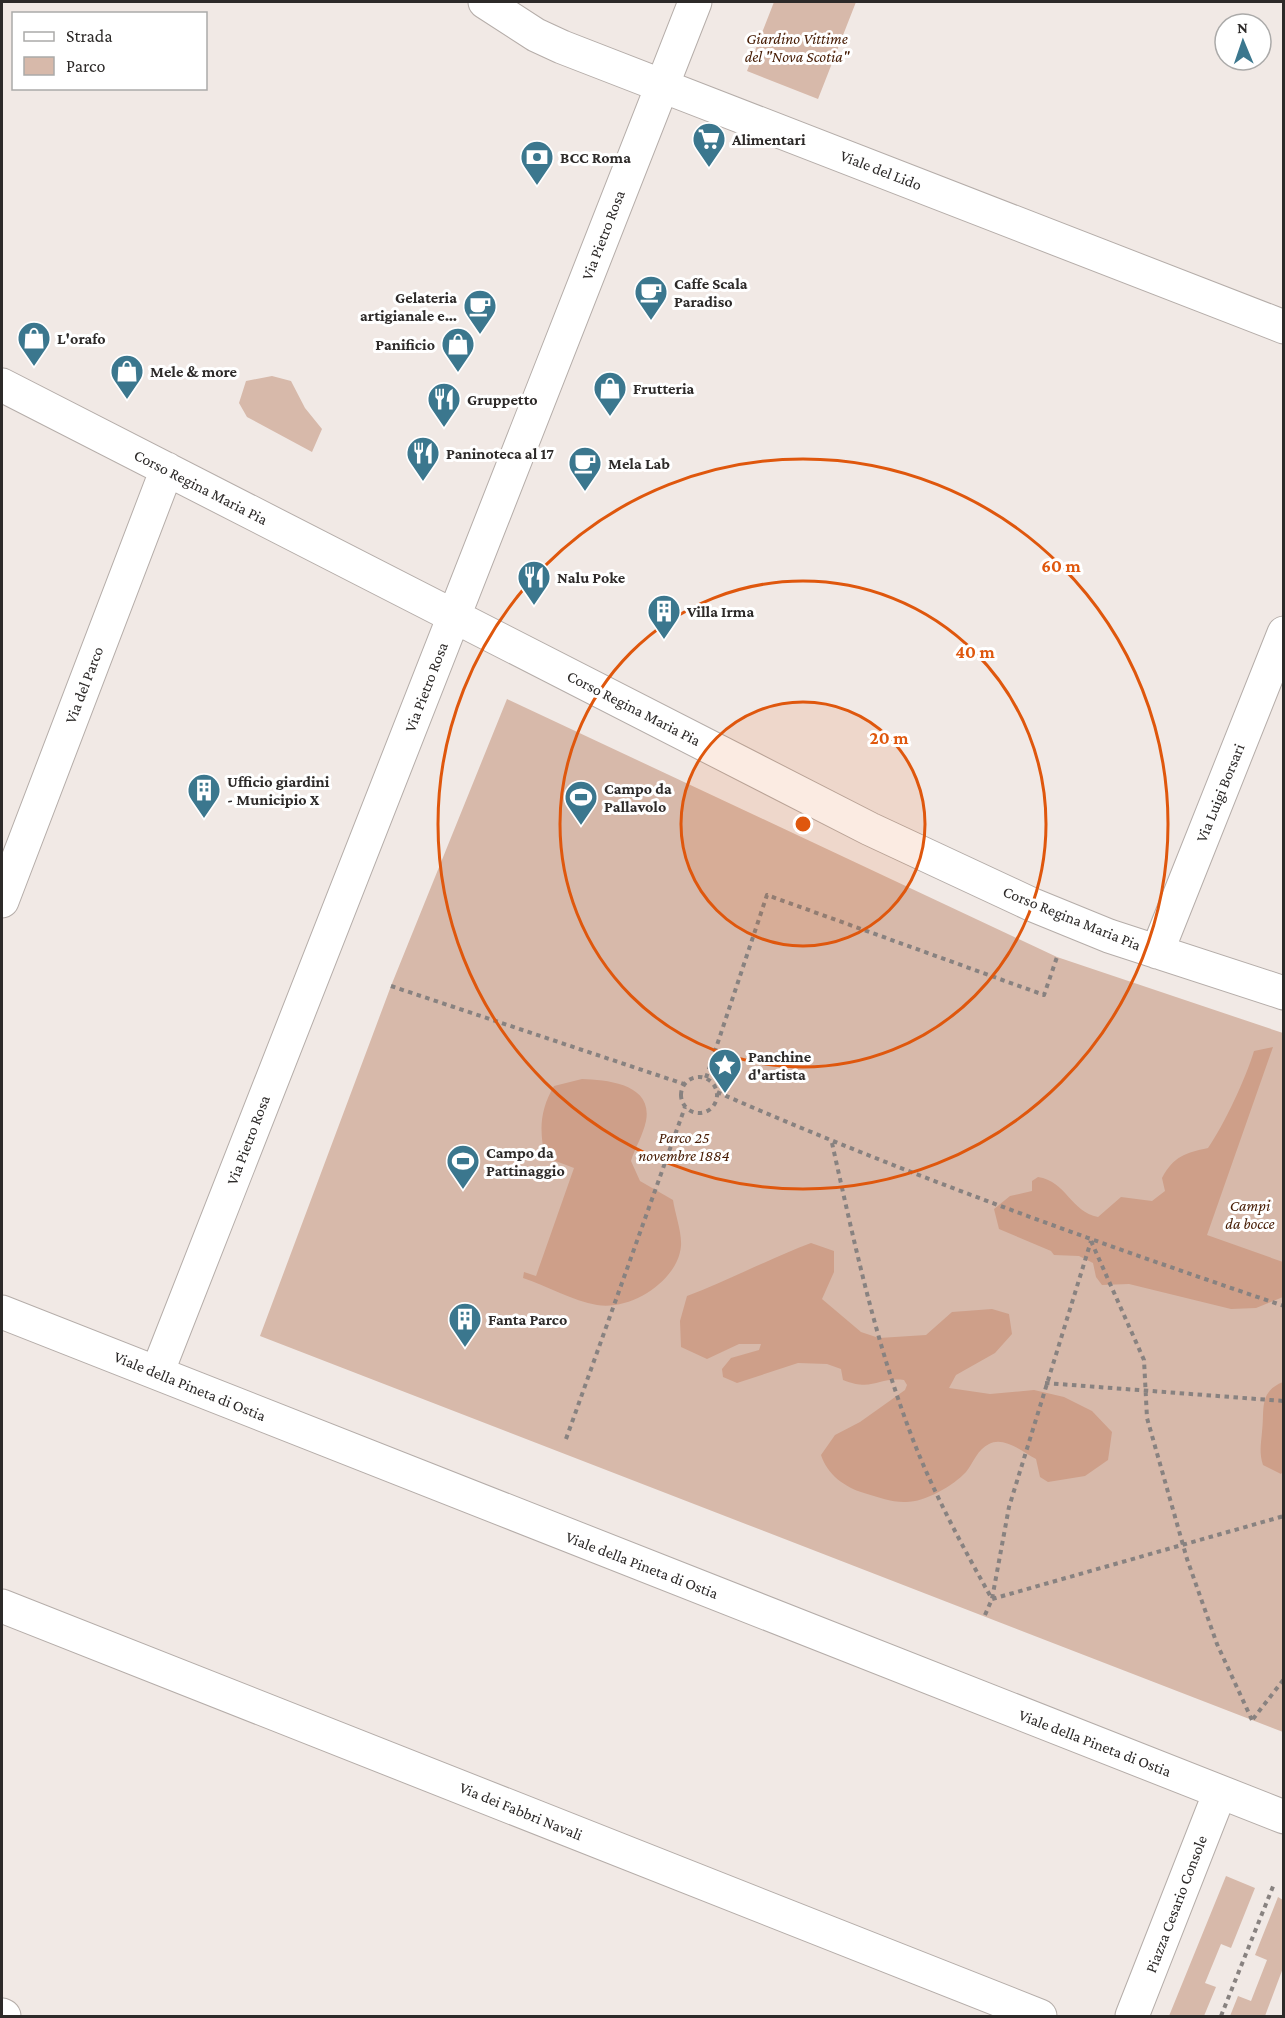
<svg xmlns="http://www.w3.org/2000/svg" width="1285" height="2018" font-family="'Crimson Pro',serif">
	<style>
		.green { fill: #d7b9aa }
		.forest { fill: #ce9f89 }
		.lines { fill: none; stroke-linecap: round; stroke-linejoin: round }
		.minor-casing { stroke: #b5ada9; stroke-width: 35 }
		.secondary-casing { stroke: #b5ada9; stroke-width: 35 }
		.path { stroke: #888280; stroke-width: 4; stroke-dasharray: 4.5 4.5; stroke-linecap: butt }
		.minor { stroke: #fff; stroke-width: 33 }
		.secondary { stroke: #fff; stroke-width: 33 }
		.ring { fill: none; stroke: #df570d; stroke-width: 3 }
		.labels { text-anchor: middle; dominant-baseline: central; stroke-width: 6; stroke-linejoin: round; paint-order: stroke }
		.park-label { font-size: 16px; font-style: italic; fill: #461b03; stroke: #fff }
		.poi-label { font-size: 16px; font-weight: bold; fill: #2d2a29; stroke: #fff; text-anchor: start }
		.street-label { font-size: 16px; fill: #2d2a29; stroke: #fff }
		.centre { fill: #df570d; stroke: #fff; stroke-width: 3 }
		.ring-label { font-size: 18px; text-anchor: middle; font-weight: bold; fill: #df570d; stroke: #fff; stroke-width: 6; stroke-linejoin: round; paint-order: stroke }
	</style>
	<rect width="100%" height="100%" fill="#f1e9e5"/>
	<path class="green" d="M774 2H856L818 99 747 71Z
		M272 376 291 381 305 408 322 429 312 452 247 417 239 403 246 381Z
		M507 699 1057 957 1283 1033V1732L260 1336 391 986Z
		M1226 1876 1255 1888 1231 1948 1221 1944 1205 1983 1216 1987 1204 2016H1169Z
		M1278 1897 1283 1900V1968L1265 2016H1230L1238 1996 1251 2001 1267 1960 1255 1955Z"/>
	<path class="forest" d="M1273 1047 1207 1235 1283 1262V1297L1256 1308 1231 1309 1129 1284 1102 1285 1096 1277 1093 1263 1079 1256 1054 1255 1051 1251 999 1229 994 1209 1010 1196 1032 1191V1181L1038 1177C1066 1181 1071 1212 1098 1217L1121 1197 1152 1201 1165 1191 1162 1178C1174 1156 1185 1153 1208 1148 1224 1125 1246 1078 1254 1051Z
		M582 1079C608 1080 653 1084 646 1121 643 1135 635 1148 631 1161L640 1181 673 1200C675 1214 682 1232 681 1246 678 1281 630 1311 597 1305 573 1301 547 1286 523 1278L524 1272 536 1276 574 1168 545 1157C539 1129 540 1110 554 1086Z
		M811 1243 834 1251V1272L822 1299 861 1332 879 1338 926 1335 952 1312 992 1309 1009 1314 1012 1334 995 1353 956 1375 949 1388 990 1394 1034 1390 1064 1397 1092 1411 1112 1432 1108 1460 1085 1476 1048 1482 1040 1477 1036 1459C1023 1452 1004 1436 989 1444 977 1450 974 1462 966 1472 953 1486 924 1503 904 1502 891 1502 877 1497 864 1493 844 1487 827 1474 821 1455L835 1435 860 1422 905 1390 907 1385 904 1380C878 1377 873 1392 843 1380L841 1369 827 1364 798 1363 737 1383 723 1377 722 1369 731 1358 759 1350 761 1344H739L707 1359 681 1347 680 1321 687 1296C729 1280 769 1259 811 1243Z
		M1283 1382 1284 1470 1281 1474 1263 1465C1259 1453 1261 1444 1262 1432 1265 1410 1258 1392 1283 1382Z"/>
	<g class="lines">
		<defs>
			<path id="minor" d="M485 2 536 35 562 47 1284 327
				M2 385 870 829 1033 905 1109 936 1284 993
				M2 901 167 469
				M1157 952 1284 633
				M2 1312 1284 1817
				M157 1373 695 2
				M2 1606 1040 2016
				M1132 2016 1220 1792"/>
			<path id="secondary" d="M2 2015 4 2016"/>
		</defs>
		<use href="#minor" class="minor-casing"/>
		<use href="#secondary" class="secondary-casing"/>
		<path class="path" d="M391 986 684 1084
			M681 1095a18 18 0 1 1 36 0a18 18 0 1 1-36 0Z
			M706 1078 767 895 1044 995 1057 957
			M717 1092C902 1173 1092 1241 1284 1306
			M832 1143C853 1237 873 1331 906 1421 928 1483 960 1542 992 1599L1284 1516
			M1091 1241 1144 1360 1147 1418 1187 1559 1217 1644 1252 1720
			M1045 1383 1284 1401
			M566 1439 685 1107
			M985 1615 992 1599 1009 1507 1091 1241
			M1253 1719 1284 1679
			M1221 2016 1274 1884"/>
		<use href="#minor" class="minor"/>
		<use href="#secondary" class="secondary"/>
	</g>
	<circle cx="803" cy="824" r="122" fill="#df570d" fill-opacity=".12"/>
	<g class="ring">
		<circle cx="803" cy="824" r="122"/>
		<circle cx="803" cy="824" r="243"/>
		<circle cx="803" cy="824" r="365"/>
	</g>
	<defs>
		<symbol id="supermarket-pin" viewBox="-11 -11 22 30"><path d="M0 17L-7.5 6A9.5 9.5 0 1 1 7.5 6Z" fill="#3b778e" stroke="#fff"/><path d="M-6-5.5h2.5l.6 2H6L4.5 2H-2.5L-4.4-4H-6ZM-1.5 3.2a1.3 1.3 0 1 0 .1 0ZM3 3.2a1.3 1.3 0 1 0 .1 0Z" fill="#fff"/></symbol>
		<symbol id="bank-pin" viewBox="-11 -11 22 30"><path d="M0 17L-7.5 6A9.5 9.5 0 1 1 7.5 6Z" fill="#3b778e" stroke="#fff"/><path d="M-6-4H6V4H-6ZM0-2.3a2.3 2.3 0 1 0 0 4.6a2.3 2.3 0 1 0 0-4.6Z" fill="#fff"/></symbol>
		<symbol id="cafe-pin" viewBox="-11 -11 22 30"><path d="M0 17L-7.5 6A9.5 9.5 0 1 1 7.5 6Z" fill="#3b778e" stroke="#fff"/><path d="M-5.5-4.5H6V0H3Q3 3.5 0 3.5H-2.5Q-5.5 3.5-5.5 0ZM3-3.2v2h1.7v-2ZM-6 4.5H4V6H-6Z" fill="#fff"/></symbol>
		<symbol id="shop-pin" viewBox="-11 -11 22 30"><path d="M0 17L-7.5 6A9.5 9.5 0 1 1 7.5 6Z" fill="#3b778e" stroke="#fff"/><path d="M-5-2.5h2.3a2.7 3.5 0 0 1 5.4 0H5L5.5 6h-11ZM-1.5-2.5h3a1.5 2.3 0 0 0-3 0Z" fill="#fff"/></symbol>
		<symbol id="restaurant-pin" viewBox="-11 -11 22 30"><path d="M0 17L-7.5 6A9.5 9.5 0 1 1 7.5 6Z" fill="#3b778e" stroke="#fff"/><path d="M-5-6h1v4h1v-4h1v4h1v-4h1v5L-1.5 .5V6h-2V.5L-5-1ZM5-6V6H3V1.5H1.5Q1.5-4 5-6Z" fill="#fff"/></symbol>
		<symbol id="building-pin" viewBox="-11 -11 22 30"><path d="M0 17L-7.5 6A9.5 9.5 0 1 1 7.5 6Z" fill="#3b778e" stroke="#fff"/><path d="M-4-6H4V6H1V3H-1V6H-4ZM-2.5-4.3h1.7v1.8h-1.7ZM.8-4.3h1.7v1.8H.8ZM-2.5-1h1.7V.8h-1.7ZM.8-1h1.7V.8H.8Z" fill="#fff"/></symbol>
		<symbol id="stadium-pin" viewBox="-11 -11 22 30"><path d="M0 17L-7.5 6A9.5 9.5 0 1 1 7.5 6Z" fill="#3b778e" stroke="#fff"/><path d="M0-5a6.5 5 0 1 0 0 10a6.5 5 0 1 0 0-10ZM-3.5-1.8h7v3.6h-7Z" fill="#fff"/></symbol>
		<symbol id="sight-pin" viewBox="-11 -11 22 30"><path d="M0 17L-7.5 6A9.5 9.5 0 1 1 7.5 6Z" fill="#3b778e" stroke="#fff"/><path d="M0-6L1.8-2.2L6-1.7L2.9 1.2L3.7 5.4L0 3.3L-3.7 5.4L-2.9 1.2L-6-1.7L-1.8-2.2Z" fill="#fff"/></symbol>
	</defs>
	<g fill-rule="evenodd">
		<use href="#supermarket-pin" x="690" y="120" width="38" height="52"/>
		<use href="#bank-pin" x="518" y="138" width="38" height="52"/>
		<use href="#cafe-pin" x="632" y="273" width="38" height="52"/>
		<use href="#cafe-pin" x="461" y="287" width="38" height="52"/>
		<use href="#shop-pin" x="15" y="319" width="38" height="52"/>
		<use href="#shop-pin" x="439" y="325" width="38" height="52"/>
		<use href="#shop-pin" x="108" y="352" width="38" height="52"/>
		<use href="#shop-pin" x="591" y="369" width="38" height="52"/>
		<use href="#restaurant-pin" x="425" y="380" width="38" height="52"/>
		<use href="#restaurant-pin" x="404" y="434" width="38" height="52"/>
		<use href="#cafe-pin" x="566" y="444" width="38" height="52"/>
		<use href="#restaurant-pin" x="515" y="558" width="38" height="52"/>
		<use href="#building-pin" x="645" y="592" width="38" height="52"/>
		<use href="#building-pin" x="185" y="771" width="38" height="52"/>
		<use href="#stadium-pin" x="562" y="778" width="38" height="52"/>
		<use href="#sight-pin" x="706" y="1046" width="38" height="52"/>
		<use href="#stadium-pin" x="444" y="1142" width="38" height="52"/>
		<use href="#building-pin" x="446" y="1300" width="38" height="52"/>
	</g>
	<g class="labels">
		<g class="park-label">
			<text x="797" y="38">Giardino Vittime<tspan x="797" dy="18">del "Nova Scotia"</tspan></text>
			<text x="684" y="1137">Parco 25<tspan x="684" dy="18">novembre 1884</tspan></text>
			<text x="1250" y="1205">Campi<tspan x="1250" dy="18">da bocce</tspan></text>
		</g>
		<g class="poi-label">
			<text x="732" y="139">Alimentari</text>
			<text x="560" y="157">BCC Roma</text>
			<text x="674" y="283">Caffe Scala<tspan x="674" dy="18">Paradiso</tspan></text>
			<text x="457" y="297" text-anchor="end">Gelateria<tspan x="457" dy="18">artigianale e…</tspan></text>
			<text x="57" y="338">L'orafo</text>
			<text x="435" y="344" text-anchor="end">Panificio</text>
			<text x="150" y="371">Mele &amp; more</text>
			<text x="633" y="388">Frutteria</text>
			<text x="467" y="399">Gruppetto</text>
			<text x="446" y="453">Paninoteca al 17</text>
			<text x="608" y="463">Mela Lab</text>
			<text x="557" y="577">Nalu Poke</text>
			<text x="687" y="611">Villa Irma</text>
			<text x="227" y="781">Ufficio giardini<tspan x="227" dy="18">- Municipio X</tspan></text>
			<text x="604" y="788">Campo da<tspan x="604" dy="18">Pallavolo</tspan></text>
			<text x="748" y="1056">Panchine<tspan x="748" dy="18">d'artista</tspan></text>
			<text x="486" y="1152">Campo da<tspan x="486" dy="18">Pattinaggio</tspan></text>
			<text x="488" y="1319">Fanta Parco</text>
		</g>
		<g class="street-label">
			<text transform="translate(881 170) rotate(21)">Viale del Lido</text>
			<text transform="translate(603 235) rotate(-69)">Via Pietro Rosa</text>
			<text transform="translate(201 487) rotate(27)">Corso Regina Maria Pia</text>
			<text transform="translate(84 685) rotate(-69)">Via del Parco</text>
			<text transform="translate(426 687) rotate(-69)">Via Pietro Rosa</text>
			<text transform="translate(634 708) rotate(27)">Corso Regina Maria Pia</text>
			<text transform="translate(1220 793) rotate(-68)">Via Luigi Borsari</text>
			<text transform="translate(1072 918) rotate(22)">Corso Regina Maria Pia</text>
			<text transform="translate(248 1140) rotate(-69)">Via Pietro Rosa</text>
			<text transform="translate(190 1386) rotate(22)">Viale della Pineta di Ostia</text>
			<text transform="translate(642 1565) rotate(21)">Viale della Pineta di Ostia</text>
			<text transform="translate(1095 1743) rotate(21)">Viale della Pineta di Ostia</text>
			<text transform="translate(521 1811) rotate(22)">Via dei Fabbri Navali</text>
			<text transform="translate(1176 1904) rotate(-69)">Piazza Cesario Console</text>
		</g>
	</g>
	<circle cx="803" cy="824" r="9" class="centre"/>
	<g class="ring-label">
		<text x="1061" y="572">60 m</text>
		<text x="975" y="658">40 m</text>
		<text x="889" y="744">20 m</text>
	</g>
	<rect width="1285" height="2018" fill="none" stroke="#2d2a29" stroke-width="6"/>
	<rect x="12" y="12" width="195" height="78" fill="#ffffff" stroke="#abaaa9" stroke-width="1.5"/>
	<rect x="24" y="32" width="30" height="9" fill="#ffffff" stroke="#abaaa9" stroke-width="1.5"/>
	<text x="66" y="42" font-size="18" fill="#2d2a29">Strada</text>
	<rect x="24" y="57" width="30" height="18" fill="#d7b9aa" stroke="#abaaa9" stroke-width="1.5"/>
	<text x="66" y="72" font-size="18" fill="#2d2a29">Parco</text>
	<g transform="translate(1243 42) rotate(358)"><circle r="28" fill="#ffffff" stroke="#abaaa9" stroke-width="1.5"/>
	<path d="M0-4.5L10 22L0 15L-10 22Z" fill="#3b778e"/>
	<text y="-9" font-size="16" font-weight="bold" text-anchor="middle" fill="#2d2a29">N</text>
	</g>
</svg>
